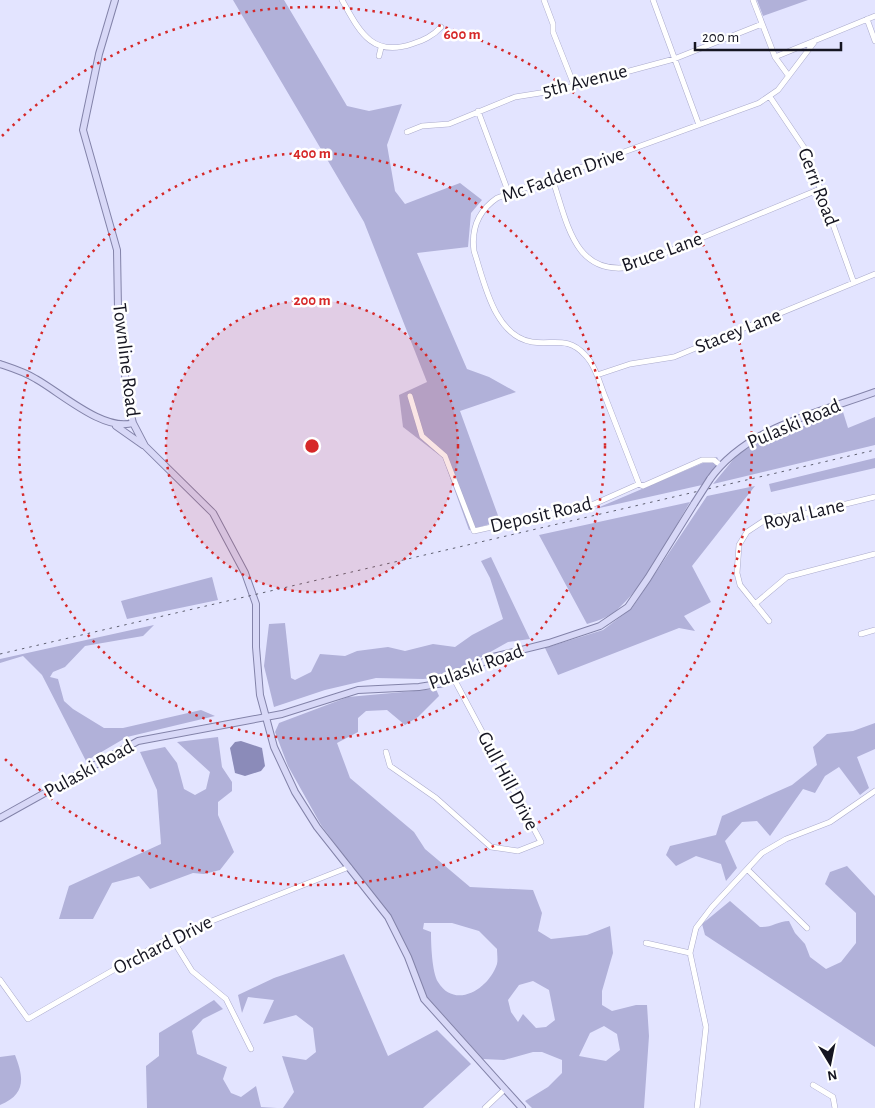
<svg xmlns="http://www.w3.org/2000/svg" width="875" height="1108" font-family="'Alegreya Sans',sans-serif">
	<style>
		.green { fill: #b1b1d9; fill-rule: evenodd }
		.water { fill: #8b8bb9 }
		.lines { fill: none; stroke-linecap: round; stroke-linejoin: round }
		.minor-casing { stroke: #ababcc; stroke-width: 6 }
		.major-casing { stroke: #8383a9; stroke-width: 8 }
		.minor { stroke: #fff; stroke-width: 5 }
		.major { stroke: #d8d8f7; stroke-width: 6 }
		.rail { stroke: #5e5f70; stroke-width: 1; stroke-dasharray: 2.5 5; stroke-linecap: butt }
		.major-bridge-casing { stroke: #8383a9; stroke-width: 8; stroke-linecap: butt }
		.major-bridge { stroke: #d8d8f7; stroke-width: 6 }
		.ring { fill: none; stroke: #d62828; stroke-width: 2.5; stroke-dasharray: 2.5 5 }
		.labels { text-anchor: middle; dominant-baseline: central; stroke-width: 5; stroke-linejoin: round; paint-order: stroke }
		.street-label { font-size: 20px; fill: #151521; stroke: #fff }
		.centre { fill: #d62828; stroke: #fff; stroke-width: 2.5 }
		.ring-label { font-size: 15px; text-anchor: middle; font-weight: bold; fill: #d62828; stroke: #fff; stroke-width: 5; stroke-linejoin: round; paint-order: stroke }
	</style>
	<rect width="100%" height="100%" fill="#e3e4ff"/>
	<path class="green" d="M233 0H284L347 106 369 111 402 104 387 145 395 191 405 204 460 183 482 200 471 213 468 247 417 253 467 369 489 377 516 392 460 411 500 521 469 530 443 458 403 427 399 395 427 382 364 222Z
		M757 0H808L763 16Z
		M843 412 848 428 875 417V445L713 484 737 455 758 442Z
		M717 457 719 461 702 485 595 509Z
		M875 458V468L771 492 769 484Z
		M755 486 692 566 711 602 684 616 695 631 679 628 558 675 545 648 603 630 632 608 707 496Z
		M690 502C670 535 649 580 621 606 612 616 600 620 587 624L539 535Z
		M491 557 530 639 508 642 446 677 423 679 376 678 325 690 274 707 264 666 269 624 285 623 291 678 295 680 311 672 320 654 345 656 357 651 388 647 405 651 433 644 455 647 472 635 503 619 490 578 481 561Z
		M212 577 218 600 127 619 121 601Z
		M154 625 143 636 85 646 65 667 53 672 50 677 58 679 64 701 73 709 104 728H123L201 710 215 716 127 737 86 761 42 675 23 656 0 663V659Z
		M436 689 439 696 418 717 405 725 387 710 366 711 358 718V732L337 743 350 778 414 832 425 849 470 887 533 890 542 913 538 931 551 939 587 935 610 926 613 953 602 991V1005L612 1011 636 1005H647L649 1036 644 1108H532L525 1101 548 1087 562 1073V1060L542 1052H533L504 1060 483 1059 426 996 395 925 321 825 288 766 275 732 279 723 348 697ZM424 923H452L479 931 497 949C497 953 498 960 497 964 489 989 455 1010 438 982 432 972 431 944 431 932L423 929ZM533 981 549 990 555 1020 546 1027 536 1028 523 1014 518 1022 511 1012 508 1000 519 985ZM604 1026 617 1034 620 1050 606 1061 579 1056 590 1033Z
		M875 723V749L857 757 869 788 860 795 839 767 825 776 815 793 803 789 770 836 757 821 742 822 725 841 737 868 726 881 721 864 696 856 676 866 666 855 670 846 716 835 722 816 792 785 817 765 813 747 827 734 853 731Z
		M218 737 222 767 232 782V791L218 802V815L234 852 220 870 204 874 193 873 150 889 139 876 112 883 93 919H59L69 886 161 844 157 790 140 752 165 747 177 763 184 789 195 795 206 789 210 772 177 742Z
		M847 866 875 896V1047L705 935 702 924 730 901 760 927C771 928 778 921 789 921L795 933 805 944 810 957 826 969 841 962 856 943V913L825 884 830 872Z
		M344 954 388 1056 437 1030 471 1064 423 1108H283L294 1092 282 1056 306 1060 316 1052 313 1028 296 1015 263 1024 274 1000 248 997 242 1013 238 995 274 978Z
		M214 1000 223 1009 203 1019 192 1031 197 1054 227 1067 223 1079 231 1093 241 1097 256 1086 261 1107 277 1108H147L146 1066 159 1056V1033Z
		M15 1055C24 1078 26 1094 0 1105V1057Z"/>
	<path class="water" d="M241 741 262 748 265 766 261 771 245 776 235 773 230 748 235 742Z"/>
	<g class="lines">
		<defs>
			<path id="minor" d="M342 0C359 30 371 58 412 44 424 40 433 36 441 27
				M544 0 553 24V32L574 85
				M653 0 699 125
				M753 0 775 57 788 75
				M867 19 875 41
				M379 56 381 48
				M775 57 875 16
				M770 97 807 152 854 283
				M478 111 509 194
				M407 132 422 126 449 124 515 97 559 90 674 59 762 24
				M552 178C567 220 573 277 631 267L820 189
				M597 375 630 364 674 357 875 274
				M410 396 422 436 445 456 474 531 594 504 639 484 643 486 702 460H714L720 465
				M639 484C628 456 617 428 606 399 600 385 596 366 585 355 568 336 553 345 532 342 494 336 484 281 474 251 471 228 478 211 497 198L759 103 778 90 816 40
				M755 604 787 577 875 554
				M769 621 740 585 737 573 739 545 747 532 768 518 809 513 875 497
				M861 634 875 630
				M386 752 390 766 436 798 491 847 518 851 541 842 454 679
				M748 870 807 928
				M171 937 192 971 226 999 251 1049
				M646 943 690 953
				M0 980 28 1019 171 937 349 867
				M813 1085 833 1097 835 1108
				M485 1108 505 1089
				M697 1108 706 1027 690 953 696 928 712 907 762 853 786 839 830 822 875 791"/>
			<path id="major" d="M115 0 99 54 83 130 117 250 118 308 128 404 133 423 145 446 213 513 245 573 256 604V647L260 695 274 747 295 792 317 827 388 917 408 957 424 999 522 1108
				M0 364C12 368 25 372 36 379 61 393 104 432 133 423
				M116 426 143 445
				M710 479C747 427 818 413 875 392
				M0 818 138 741 282 714 358 690 419 687 444 683 493 657 549 643 600 626 628 607 648 578 694 504"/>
		</defs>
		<use href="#minor" class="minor-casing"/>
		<use href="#major" class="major-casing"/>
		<use href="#minor" class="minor"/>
		<use href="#major" class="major"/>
		<path class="rail" d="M0 654 875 450"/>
		<defs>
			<path id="major-bridge" d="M694 504 710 479"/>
		</defs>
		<use href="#major-bridge" class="major-bridge-casing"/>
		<use href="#major-bridge" class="major-bridge"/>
	</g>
	<circle cx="312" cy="446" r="146" fill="#d62828" fill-opacity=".12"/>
	<g class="ring">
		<circle cx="312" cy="446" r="146"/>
		<circle cx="312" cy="446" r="293"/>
		<path d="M2 136A439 439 0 1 1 2 756"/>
	</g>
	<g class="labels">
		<g class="street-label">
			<text transform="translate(585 81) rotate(-14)">5th Avenue</text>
			<text transform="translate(563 175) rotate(-20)">Mc Fadden Drive</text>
			<text transform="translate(818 187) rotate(69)">Gerri Road</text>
			<text transform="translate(662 252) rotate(-20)">Bruce Lane</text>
			<text transform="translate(738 331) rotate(-22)">Stacey Lane</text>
			<text transform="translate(126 360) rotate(83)">Townline Road</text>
			<text transform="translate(794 424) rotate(-23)">Pulaski Road</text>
			<text transform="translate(804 514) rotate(-13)">Royal Lane</text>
			<text transform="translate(541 515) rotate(-13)">Deposit Road</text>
			<text transform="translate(476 667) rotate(-20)">Pulaski Road</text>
			<text transform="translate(89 769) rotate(-29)">Pulaski Road</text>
			<text transform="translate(508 781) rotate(62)">Gull Hill Drive</text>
			<text transform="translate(163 945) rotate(-27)">Orchard Drive</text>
		</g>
	</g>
	<circle cx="312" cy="446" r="8" class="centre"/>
	<g class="ring-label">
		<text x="462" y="39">600 m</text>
		<text x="312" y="158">400 m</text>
		<text x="312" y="305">200 m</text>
	</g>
	<g transform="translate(830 1063) rotate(170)" stroke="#ffffff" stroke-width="4" paint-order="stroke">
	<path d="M0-4L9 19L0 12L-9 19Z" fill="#151521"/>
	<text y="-8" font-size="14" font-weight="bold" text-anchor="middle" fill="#151521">N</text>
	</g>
	<path d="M695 42v8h146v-8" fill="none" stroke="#151521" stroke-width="2.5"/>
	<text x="702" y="42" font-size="15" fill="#151521" stroke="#ffffff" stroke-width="4" paint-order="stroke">200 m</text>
</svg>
